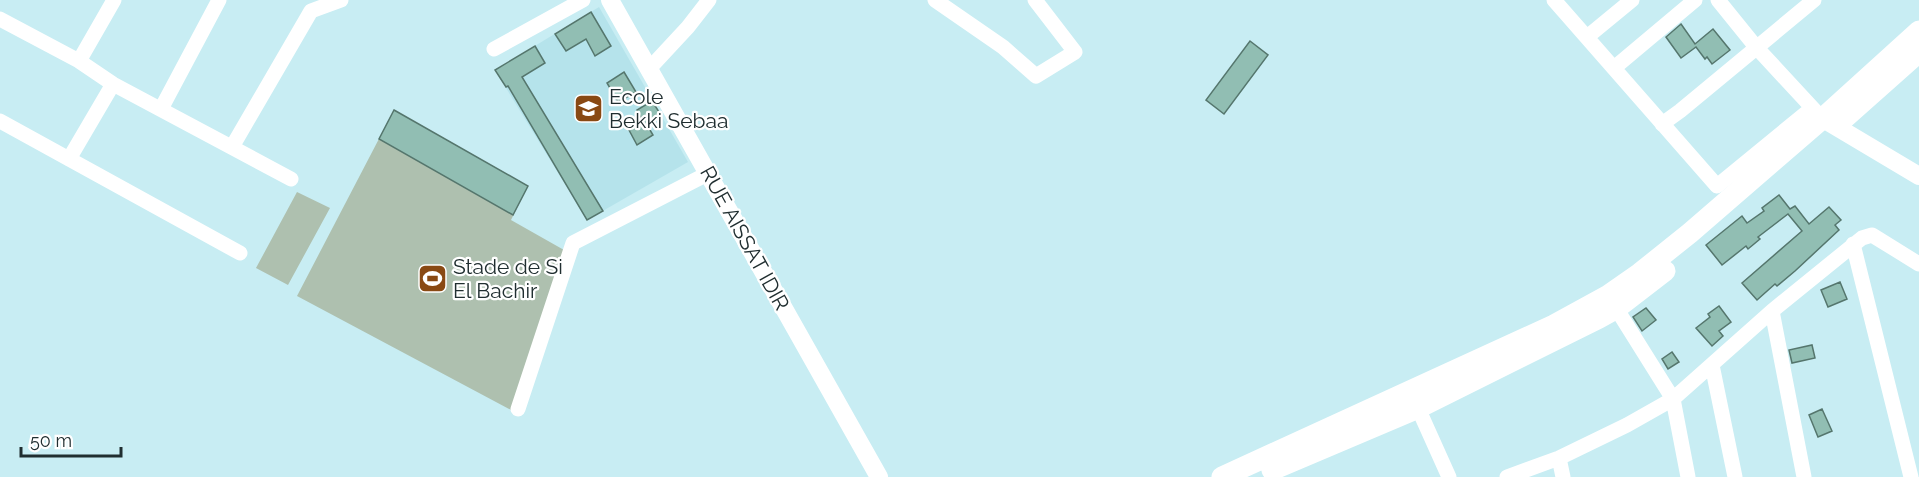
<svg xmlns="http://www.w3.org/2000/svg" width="1919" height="477" font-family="Raleway,sans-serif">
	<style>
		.built { fill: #b5e3eb }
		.green { fill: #aec0af }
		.building { fill: #91beb3; stroke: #55766d; stroke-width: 1.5 }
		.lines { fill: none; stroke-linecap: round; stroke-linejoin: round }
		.minor { stroke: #fff; stroke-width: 15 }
		.tertiary { stroke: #fff; stroke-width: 18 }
		.secondary { stroke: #fff; stroke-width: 21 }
		.labels { text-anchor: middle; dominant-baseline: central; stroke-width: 4.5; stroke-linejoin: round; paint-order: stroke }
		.poi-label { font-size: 21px; fill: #202e30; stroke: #fff; text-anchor: start }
		.street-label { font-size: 21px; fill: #202e30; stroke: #fff }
	</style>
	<rect width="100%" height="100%" fill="#c8edf3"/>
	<path class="built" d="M599 7 688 162 587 220 495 70Z"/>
	<path class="green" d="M394 110 528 186 511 220 564 250 513 411 297 296Z
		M297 192 330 208 288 285 256 268Z"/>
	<path class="building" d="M591 12 611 46 595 56 586 39 566 51 555 34Z
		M1681 24 1695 44 1713 29 1730 50 1712 64 1707 57 1705 59 1696 47 1681 58 1666 37Z
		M1250 41 1268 55 1224 114 1206 100Z
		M535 46 545 63 522 77 603 211 587 220 508 86 506 87 495 70Z
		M624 72 636 92 618 102 607 83Z
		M652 101 661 115 647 125 653 135 637 145 629 130 643 122 637 110Z
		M394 110 528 186 513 215 379 139Z
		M1779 195 1790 209 1795 206 1809 224 1829 207 1841 220 1835 225 1839 230 1795 271 1777 286 1775 284 1757 300 1742 283 1802 231 1788 214 1758 237 1760 239 1748 249 1746 246 1722 265 1706 245 1742 216 1747 223 1764 211 1762 208Z
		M1840 282 1847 299 1828 307 1821 290Z
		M1719 306 1731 322 1719 331 1723 336 1712 346 1696 328 1710 317 1708 314Z
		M1646 308 1656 320 1642 331 1633 317Z
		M1812 345 1815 358 1792 363 1789 350Z
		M1672 352 1679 362 1668 369 1662 359Z
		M1822 409 1832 431 1818 437 1809 415Z"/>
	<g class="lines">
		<path class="minor" d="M935 0 1003 47 1036 76 1075 52 1035 0
			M1554 0 1717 186 1811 109
			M1718 0 1756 47 1819 115
			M0 19 79 61 113 84 291 179
			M1587 37 1632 0
			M494 49 583 0
			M79 61 114 0
			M1614 68 1695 0
			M649 69 688 27 709 0
			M161 109 219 0
			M0 121 240 253
			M1662 124 1680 111 1814 0
			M232 147 311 11 341 0
			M69 159 113 84
			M1853 244 1911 477
			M1611 300 1673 399 1688 477
			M1772 311 1804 477
			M1712 365 1735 477
			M1418 408 1449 477
			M518 409 573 243 709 173
			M1559 458 1563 477
			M1507 477 1559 458 1627 425 1673 399 1772 311 1862 238 1872 235 1919 264"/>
		<path class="tertiary" d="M610 0 879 477
			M1825 120 1919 176"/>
		<path class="secondary" d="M1838 124 1919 52
			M1272 470 1418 408 1599 318 1617 308 1665 271
			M1222 477 1554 325 1607 296 1640 273 1690 233 1823 118 1919 31"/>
	</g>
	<defs>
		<symbol id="school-square" viewBox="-11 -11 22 22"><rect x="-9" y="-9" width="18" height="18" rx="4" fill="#894913" stroke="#fff"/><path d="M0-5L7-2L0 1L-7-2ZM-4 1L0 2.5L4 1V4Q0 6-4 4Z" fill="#fff"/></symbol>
		<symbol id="stadium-square" viewBox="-11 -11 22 22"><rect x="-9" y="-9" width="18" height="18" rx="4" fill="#894913" stroke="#fff"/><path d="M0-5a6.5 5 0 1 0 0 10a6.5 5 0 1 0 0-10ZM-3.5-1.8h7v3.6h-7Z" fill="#fff"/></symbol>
	</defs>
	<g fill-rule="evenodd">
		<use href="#school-square" x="572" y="92" width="33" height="33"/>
		<use href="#stadium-square" x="416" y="262" width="33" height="33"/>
	</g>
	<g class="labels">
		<g class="poi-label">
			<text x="609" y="96">Ecole<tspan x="609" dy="24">Bekki Sebaa</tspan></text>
			<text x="453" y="266">Stade de Si<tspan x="453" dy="24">El Bachir</tspan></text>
		</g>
		<g class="street-label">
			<text transform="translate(745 238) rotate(61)">RUE AISSAT IDIR</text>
		</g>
	</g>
	<path d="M21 447v9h100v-9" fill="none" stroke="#202e30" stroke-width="3"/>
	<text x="30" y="447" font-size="18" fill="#202e30" stroke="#ffffff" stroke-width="4.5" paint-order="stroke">50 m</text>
</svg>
